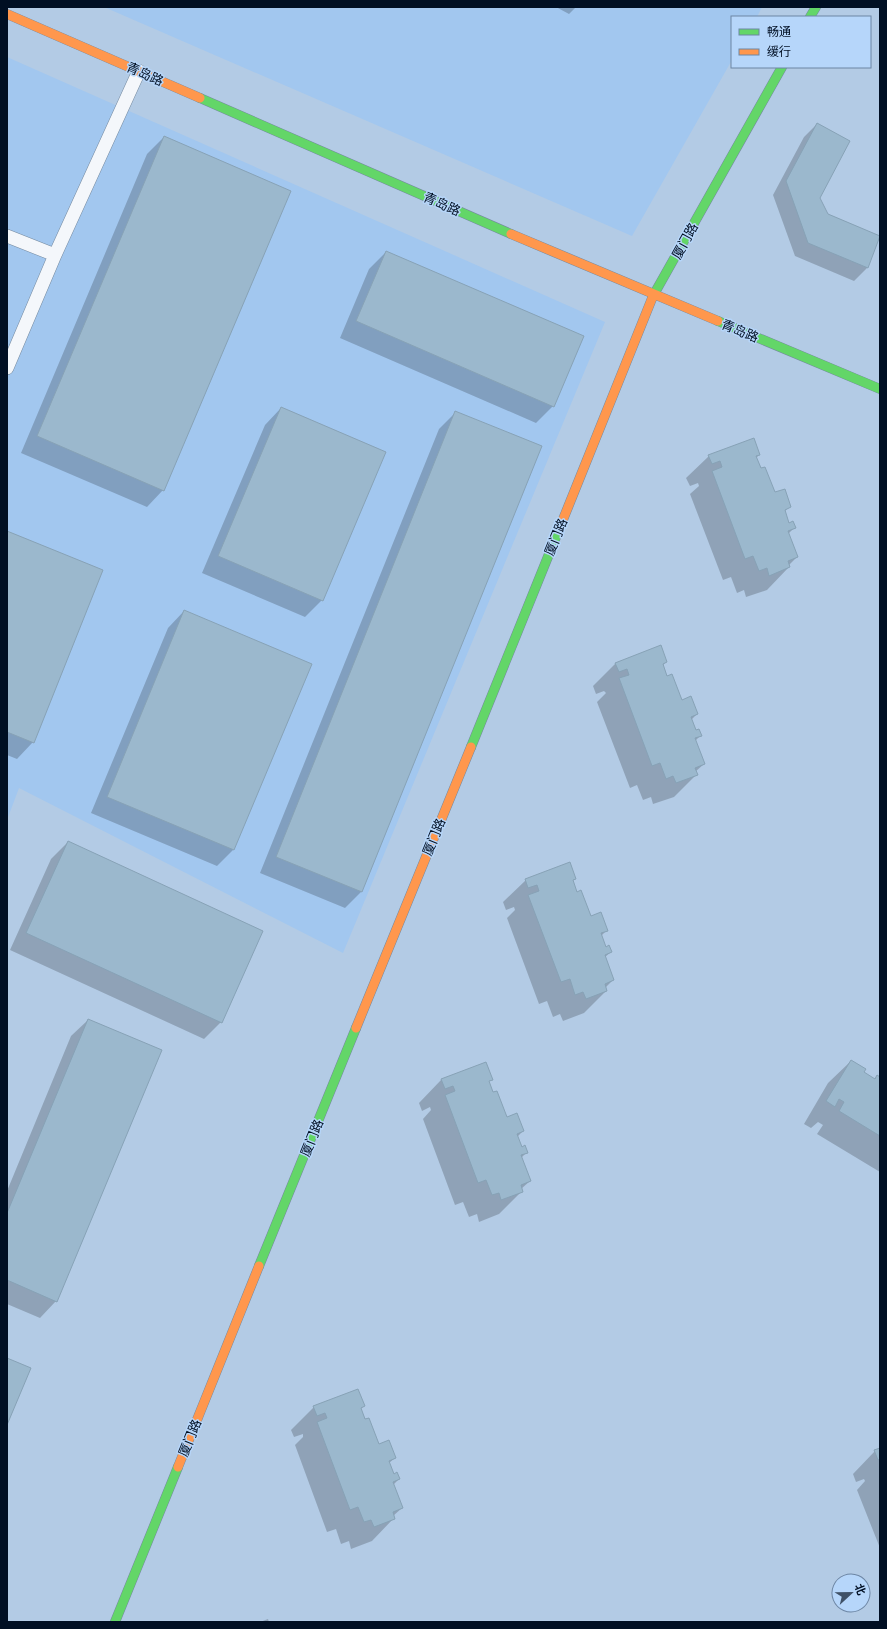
<svg xmlns="http://www.w3.org/2000/svg" width="887" height="1629" font-family="Raleway,'Noto Sans SC',sans-serif">
	<style>
		.built { fill: #a2c7ef }
		.shadow { fill: #0003 }
		.building { fill: #9bb8cd; stroke: #87a2b6 }
		.lines { fill: none; stroke-linecap: round; stroke-linejoin: round }
		.lane-casing { stroke: #758aa0; stroke-width: 14 }
		.fast-casing { stroke: #758aa0; stroke-width: 10 }
		.slow-casing { stroke: #758aa0; stroke-width: 10 }
		.lane { stroke: #f4f7fb; stroke-width: 13 }
		.fast { stroke: #63d668; stroke-width: 9 }
		.slow { stroke: #ff974d; stroke-width: 9 }
		.labels { text-anchor: middle; dominant-baseline: central; stroke-width: 3; stroke-linejoin: round; paint-order: stroke }
		.street-label { font-size: 13px; fill: #000f23; stroke: #b6d6fa }
	</style>
	<rect width="100%" height="100%" fill="#b3cbe5"/>
	<path class="built" d="M104 7H762L757 17H732V60L632 236Z
		M7 57 605 322 343 953 19 788 7 820Z"/>
	<path class="shadow" d="M556 7H576L569 14Z
		M817 124 818 198 827 214 879 236 867 268 854 281 795 256 773 195 804 137Z
		M164 137 163 490 147 507 21 453 147 154Z
		M386 252 553 406 536 423 340 338 369 269Z
		M281 408 322 600 305 617 202 573 265 425Z
		M456 412 361 892 345 908 260 873 439 429Z
		M759 455 756 458 774 494 790 506 784 512 789 524 794 528 788 534 797 557 789 565V567L767 590 746 597 744 590 737 593 731 577 723 580 690 494 699 486 698 483 690 486 686 478 709 456Z
		M7 533 33 742 17 759 7 755Z
		M184 611 233 850 217 866 91 813 168 628Z
		M666 662 663 665 667 677 681 701 697 714 691 720 696 731 701 735 695 741 704 764 695 772 696 775 674 797 653 804 651 797 643 800 637 785 630 788 597 702 606 693 604 691 596 694 593 686 616 663Z
		M68 842 221 1022 204 1039 10 950 51 859Z
		M575 879 572 881 577 893 590 917 607 930 601 936 605 948 611 952 605 957 613 980 605 988 606 991 584 1013 563 1021 560 1014 553 1017 547 1001 539 1004 507 918 515 910 514 907 506 910 503 902 526 880Z
		M88 1020 56 1301 40 1318 7 1304V1191L71 1036Z
		M851 1061 863 1073 874 1079 877 1076 880 1078V1172L817 1134 823 1125 818 1122 811 1128 804 1124 828 1083Z
		M486 1064 491 1079 488 1082 493 1093 507 1118 523 1131 517 1137 521 1148 527 1152 521 1158 530 1181 521 1189 522 1191 499 1214 479 1222 477 1214 469 1217 463 1202 455 1205 423 1119 431 1110 430 1107 422 1111 419 1103 441 1080Z
		M364 1406 360 1409 379 1445 395 1458 389 1463 393 1475 399 1479 393 1485 402 1508 393 1516 394 1518 372 1541 351 1549 349 1541 341 1544 336 1529 327 1532 295 1445 303 1437V1434L294 1437 291 1430 314 1407Z
		M880 1449V1548L857 1490 865 1481 864 1479 856 1482 853 1474 875 1451Z
		M268 1619 269 1622H260Z"/>
	<path class="building" d="M817 123 850 141 820 198 828 214 880 236 868 268 808 243 786 181Z
		M164 136 291 191 164 491 37 436Z
		M386 251 584 336 554 407 356 321Z
		M281 407 386 452 323 601 218 556Z
		M455 411 542 446 362 892 276 857Z
		M754 438 760 455 756 456 761 468 765 467 775 492 785 489 791 507 785 510 789 523 793 521 796 528 788 531 798 557 788 561 790 567 769 576 767 568 759 571 753 556 745 559 712 471 722 467 720 461 712 464 708 455Z
		M7 531 103 570 34 743 7 732Z
		M184 610 312 664 234 850 107 797Z
		M661 645 667 662 663 664 667 676 672 674 682 700 691 696 698 714 691 717 696 730 699 729 702 736 695 738 705 764 695 768 698 775 676 783 673 776 666 779 660 763 652 766 619 678 629 675 627 669 619 672 615 663Z
		M68 841 263 931 222 1023 26 933Z
		M570 862 576 879 573 880 577 892 581 890 591 916 601 912 608 931 601 933 606 947 609 945 612 952 605 955 614 980 605 984 607 991 586 999 583 992 575 995 570 979 561 982 528 895 539 891 537 885 528 888 525 879Z
		M88 1019 162 1050 57 1302 7 1280V1213Z
		M851 1060 866 1069 864 1072 875 1079 877 1075 880 1077V1136L839 1111 844 1102 839 1099 835 1107 826 1101Z
		M486 1062 493 1080 489 1081 493 1092 497 1091 507 1117 517 1113 524 1131 517 1134 522 1147 525 1145 528 1153 521 1155 531 1181 521 1185 523 1192 501 1200 499 1193 492 1195 486 1180 478 1183 445 1095 455 1091 453 1086 445 1089 441 1079Z
		M7 1358 31 1368 7 1425Z
		M358 1389 365 1406 361 1408 365 1419 369 1418 379 1444 389 1440 396 1458 389 1461 394 1474 397 1472 400 1479 393 1482 403 1508 393 1512 395 1519 374 1527 371 1520 364 1522 358 1507 350 1510 317 1422 327 1418 325 1413 317 1416 313 1406Z
		M880 1448V1459L878 1460 874 1450Z"/>
	<g class="lines">
		<defs>
			<path id="lane" d="M7 236 55 255 7 368
				M55 255 139 71"/>
			<path id="fast" d="M810 17 816 7
				M200 98 511 234
				M653 296 782 67
				M718 321 880 389
				M471 747 560 527
				M259 1266 356 1028
				M115 1622 178 1467"/>
			<path id="slow" d="M7 14 200 98
				M511 234 718 321
				M560 527 653 296
				M356 1028 471 747
				M178 1467 259 1266"/>
		</defs>
		<use href="#lane" class="lane-casing"/>
		<use href="#fast" class="fast-casing"/>
		<use href="#slow" class="slow-casing"/>
		<use href="#lane" class="lane"/>
		<use href="#fast" class="fast"/>
		<use href="#slow" class="slow"/>
	</g>
	<g class="labels">
		<g class="street-label">
			<text transform="translate(145 74) rotate(24)">青岛路</text>
			<text transform="translate(442 204) rotate(24)">青岛路</text>
			<text transform="translate(685 241) rotate(-61)">厦门路</text>
			<text transform="translate(740 331) rotate(22)">青岛路</text>
			<text transform="translate(556 537) rotate(-68)">厦门路</text>
			<text transform="translate(434 837) rotate(-68)">厦门路</text>
			<text transform="translate(312 1138) rotate(-68)">厦门路</text>
			<text transform="translate(190 1438) rotate(-68)">厦门路</text>
		</g>
	</g>
	<rect width="887" height="1629" fill="none" stroke="#000f23" stroke-width="16"/>
	<rect x="731" y="16" width="140" height="52" fill="#b6d6fa" stroke="#6d86a4"/>
	<rect x="739" y="29" width="20" height="6" fill="#63d668" stroke="#6d86a4"/>
	<text x="767" y="36" font-size="12" fill="#000f23">畅通</text>
	<rect x="739" y="49" width="20" height="6" fill="#ff974d" stroke="#6d86a4"/>
	<text x="767" y="56" font-size="12" fill="#000f23">缓行</text>
	<g transform="translate(851 1593) rotate(68)"><circle r="19" fill="#b6d6fa" stroke="#6d86a4"/>
	<path d="M0-3L7 15L0 10L-7 15Z" fill="#3f5167"/>
	<text y="-6" font-size="11" font-weight="bold" text-anchor="middle" fill="#000f23">北</text>
	</g>
</svg>
